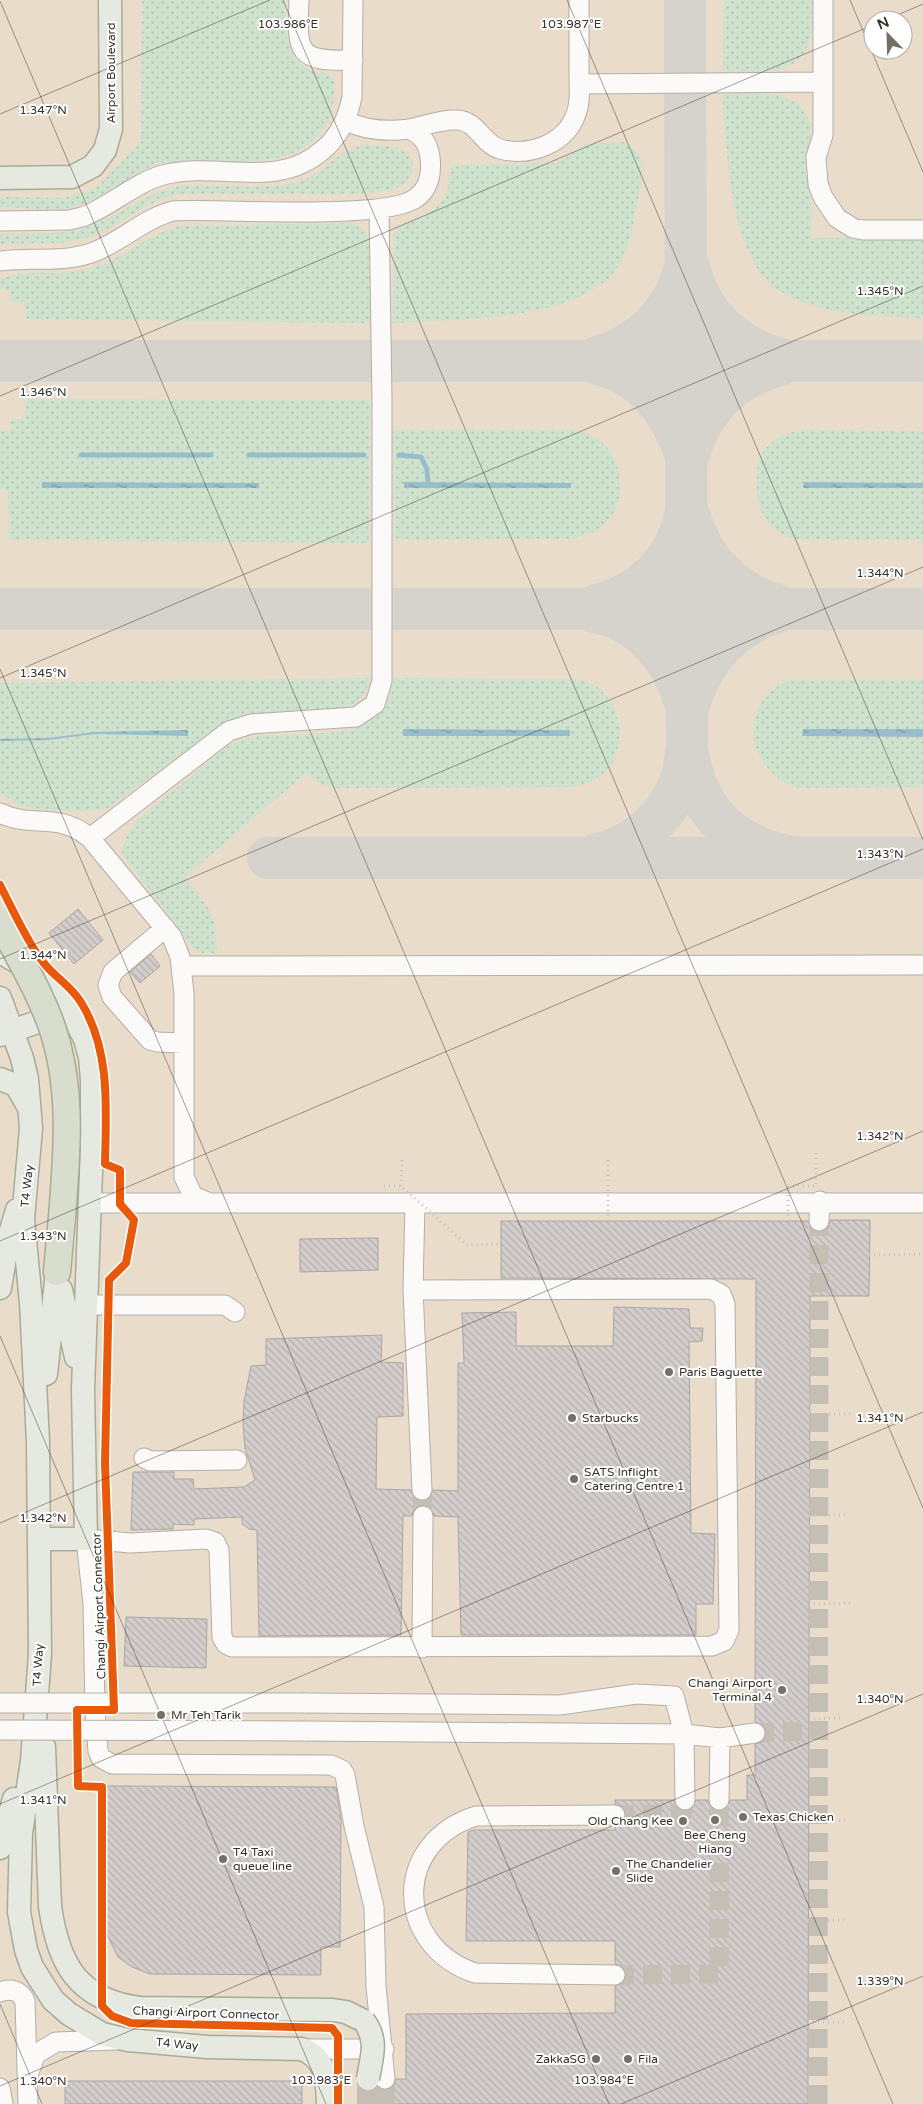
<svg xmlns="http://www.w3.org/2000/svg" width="923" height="2104" font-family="'Varela Round',sans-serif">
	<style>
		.built { fill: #e9dcca; fill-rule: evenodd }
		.grass { fill: url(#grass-dots); fill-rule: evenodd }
		.water { fill: url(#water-ripples) }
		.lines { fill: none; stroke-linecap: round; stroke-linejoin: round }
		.stream { stroke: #98becc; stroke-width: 5 }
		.taxiway { stroke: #d6d2cc; stroke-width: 42 }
		.building { fill: url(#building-back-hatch); stroke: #aaa6a4 }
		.minor-tunnel { stroke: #c4beb4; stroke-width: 19; stroke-dasharray: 19 9; stroke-linecap: butt }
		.major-tunnel { stroke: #c4beb4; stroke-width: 22; stroke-dasharray: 22 11; stroke-linecap: butt }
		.minor-casing { stroke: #b4aea7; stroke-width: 21 }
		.major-casing { stroke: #a8ab97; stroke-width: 25 }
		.highway-casing { stroke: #a8ab97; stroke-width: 29 }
		.path { stroke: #c5c3c0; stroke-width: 3; stroke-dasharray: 1 4; stroke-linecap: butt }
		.minor { stroke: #fcfaf9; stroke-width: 19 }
		.major { stroke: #e6e9e0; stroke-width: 22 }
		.highway { stroke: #d8ddce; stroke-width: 26 }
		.minor-bridge-casing { stroke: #b4aea7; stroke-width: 21; stroke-linecap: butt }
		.major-bridge-casing { stroke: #a8ab97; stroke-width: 25; stroke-linecap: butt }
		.highway-bridge-casing { stroke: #a8ab97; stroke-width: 29; stroke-linecap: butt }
		.path-bridge { stroke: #c5c3c0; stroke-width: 3; stroke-dasharray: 1 4; stroke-linecap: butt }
		.minor-bridge { stroke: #fcfaf9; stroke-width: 19 }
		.major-bridge { stroke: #e6e9e0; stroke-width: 22 }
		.highway-bridge { stroke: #d8ddce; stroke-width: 26 }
		.cycleway-casing { stroke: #fff; stroke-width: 11 }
		.cycleway { stroke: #e8590c; stroke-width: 8 }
		.ticks { fill: none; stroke: #36312a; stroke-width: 1; stroke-opacity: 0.45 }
		.poi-dot { fill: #746f67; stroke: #fff; stroke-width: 2 }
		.labels { text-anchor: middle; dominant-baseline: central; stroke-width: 4; stroke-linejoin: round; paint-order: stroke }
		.street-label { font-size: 12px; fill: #36312a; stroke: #fff }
		.poi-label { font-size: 12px; fill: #36312a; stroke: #fff; text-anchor: start }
		.ticks-label { font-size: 12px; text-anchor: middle; fill: #36312a; stroke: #fff; stroke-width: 4; stroke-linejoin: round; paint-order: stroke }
	</style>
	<defs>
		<pattern id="grass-dots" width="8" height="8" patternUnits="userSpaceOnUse" patternTransform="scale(1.25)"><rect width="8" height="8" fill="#cee2cd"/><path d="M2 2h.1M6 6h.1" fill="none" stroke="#b2c2b0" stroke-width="1.8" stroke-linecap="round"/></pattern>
		<pattern id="water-ripples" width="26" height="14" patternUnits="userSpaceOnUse" patternTransform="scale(1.25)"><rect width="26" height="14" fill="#98becc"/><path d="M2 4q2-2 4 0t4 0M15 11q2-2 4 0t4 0" fill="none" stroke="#7d9ba6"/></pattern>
		<pattern id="building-back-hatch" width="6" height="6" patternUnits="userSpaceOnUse" patternTransform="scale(1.25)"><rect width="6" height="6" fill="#d3cdcc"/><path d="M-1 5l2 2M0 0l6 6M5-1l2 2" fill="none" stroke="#b6b0af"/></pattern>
	</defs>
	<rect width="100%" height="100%" fill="#e8e1d7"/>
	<path class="built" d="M0 0H923V2104H0ZM873 20H903V50H873Z"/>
	<path class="grass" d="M142 0H285C286 25 283 58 310 70 320 75 327 71 335 79 334 93 334 108 328 121 300 179 211 157 159 163 130 175 107 197 77 206 54 213 24 207 0 207V197L64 198 95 189 141 142Z
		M724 0H812C812 14 814 30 809 43 798 79 751 71 723 71Z
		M722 94C757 94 798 85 811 126V238L923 237V318C878 316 818 316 778 290 729 258 727 148 722 94Z
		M625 142C647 153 643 174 639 195 634 219 630 248 617 268 580 322 453 319 393 323L394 236 399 227C435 213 449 206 451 165L557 163 587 144Z
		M366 145C376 146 391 145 400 149 420 157 415 182 396 188 366 196 332 194 301 194 261 194 220 194 180 194 150 199 129 218 103 231 72 247 34 243 0 244V234C32 233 68 237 98 223 127 210 151 191 182 185 216 185 268 191 300 181 326 173 338 148 366 145Z
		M350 223 363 228 369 243 370 323 27 319 24 302 10 301V290H0V280C24 268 54 276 80 271 118 265 144 234 181 226Z
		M26 399 370 400 369 543 9 540 8 490H0V431H10V419H25Z
		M393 430H573C585 433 598 437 607 447 625 468 625 506 604 525 595 533 583 535 572 539L395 540ZM571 483 570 488H405Z
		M801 430 923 431V483L804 482 803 487 923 488V540C895 540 867 540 839 540 822 540 805 542 789 537 762 527 755 502 757 475 758 471 757 464 759 460 765 443 784 433 801 430Z
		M370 678C367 697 356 705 338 710L258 715 226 721 108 808C86 813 42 811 20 805 13 802 6 797 0 792V741L48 740 95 734V732L48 738 0 739V683Z
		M394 678 576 679C581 681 589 682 594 685 625 704 629 754 600 776 593 781 584 784 575 787L338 788 322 785 306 773 185 877C210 909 216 911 217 953H203L195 950 122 854C123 838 130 829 140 818L229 745C284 717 380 763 394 678ZM404 729 570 730V736H404Z
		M791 680H923V729H803L802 736 923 737V787L799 788C744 772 736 699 791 680Z"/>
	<path class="water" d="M42 482 259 483V488H42Z
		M404 482 571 483V488H404Z
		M804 482 923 483V488H803Z
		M403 729 570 730V736H403Z
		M803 729H923V737L802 736Z
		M188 730V736L95 734 48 740 0 741V739L48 738 95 732Z"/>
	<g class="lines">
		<path class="stream" d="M81 455H211
			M249 455H364
			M399 455 421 457 427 469 428 485"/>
		<path class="taxiway" d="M685 0 687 747C696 814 735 849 801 858
			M690 270C701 314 734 346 778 358
			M595 358C639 346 672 315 684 270
			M0 361H923
			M597 364C643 374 669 409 684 451
			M689 454C702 408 734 377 780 365
			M690 518C704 563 734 592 779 606
			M597 605C639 595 675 562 684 519
			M0 609H923
			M595 612C640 620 672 658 684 700
			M690 702C704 657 734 625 780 611
			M597 854C633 848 668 816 680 782 684 771 685 759 687 747
			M268 858H923"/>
	</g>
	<path class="building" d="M78 909 103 940 74 964 49 933Z
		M151 954 160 966 140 983 130 972Z
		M830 1220H870L869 1296H810L808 2104H360V2089L372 2091 378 2087 387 2090 392 2088 396 2079H406V2014L615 2013V1986L624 1981 626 1975 621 1966 615 1964V1941H466L468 1832 473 1830H615V1826L621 1824 626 1815 624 1809 615 1804V1800H674L676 1806 685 1811 691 1809 696 1800H708L713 1809 724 1810 730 1800H747V1775H755V1744L762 1742 766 1737 764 1726 755 1722 756 1279 501 1278V1221H808L813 1230 819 1232 828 1227Z
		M378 1238V1270L300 1272V1239Z
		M614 1307 689 1309 690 1328H703L702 1341 689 1342 691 1533 715 1534 713 1604H696V1635H461L458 1517 434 1516 429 1507 423 1505 414 1510 412 1516H403L401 1635 259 1636 257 1530 249 1529 242 1524V1517L194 1519V1525L173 1524V1529L131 1530 133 1472H174V1479H193L194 1489 244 1487 255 1480 245 1448 243 1423 244 1401 251 1366 266 1365V1339L382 1335 381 1362 403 1363V1416L377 1417 376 1489 411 1490 416 1500 423 1501 428 1499 433 1490 458 1491V1363H464L462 1313 516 1312V1346H613Z
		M126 1617 207 1619 206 1668 124 1666Z
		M106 1786 336 1787 341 1820 340 1947H321V1975L150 1974 132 1967 118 1957 105 1930Z
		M65 2081H302V2104H65Z"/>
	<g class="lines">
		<path class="minor-tunnel" d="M422 1490 423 1516
			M755 1733 809 1731
			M615 1815 677 1814 683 1812 685 1800
			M615 1975 719 1974V1800
			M385 2104V2079
			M818 2104 819 1221"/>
		<path class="major-tunnel" d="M368 2104V2079"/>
		<defs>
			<path id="minor" d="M299 0C297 52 296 62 353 60
				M823 0V135L816 157 818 184 823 197 837 218 853 228 863 230H923
				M579 84 823 82
				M346 121C365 130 387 132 409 129 426 126 440 119 457 120 478 121 482 144 500 149 529 157 566 144 576 114 581 102 579 89 579 76 579 51 579 25 579 0
				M0 221 69 220 82 217C110 207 134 183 163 175 218 160 276 192 324 149 340 135 348 117 352 97L353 0
				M0 261C30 257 62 263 91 253 120 243 143 219 173 211 220 208 386 221 416 198 429 189 432 173 430 157 428 143 422 135 409 129
				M0 813C33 829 58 811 90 838L172 937 180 957 184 994V1177L193 1196 210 1203
				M90 838 229 731 251 724 356 717 375 704 382 681V400L379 209
				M165 928 113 972 108 985 112 997 150 1040 157 1042 183 1043
				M182 966 923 965
				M91 1203H923
				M415 1204 413 1290 422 1490
				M819 1221 820 1201
				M86 1305H225L235 1312
				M144 1458 150 1461 237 1460
				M422 1648 423 1516
				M304 1703 560 1705 636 1694 674 1696 684 1734 685 1800
				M304 1731 684 1734 720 1738 755 1733
				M719 1800 720 1738
				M615 1975 475 1973C393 1945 393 1842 476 1816L615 1815
				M0 1992C10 1988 20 1990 25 2001L28 2104
				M302 2049H384
				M29 2072 36 2054 56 2042 116 2040
				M385 2079 376 1986 374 1907 354 1826 345 1775 342 1770 331 1765 112 1764 101 1758 98 1751 95 1710 93 1604 86 1539 130 1543 206 1539 215 1542 219 1550 222 1637 226 1644 232 1647 712 1646 724 1641 729 1630 725 1304 721 1294 711 1289 413 1290
				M0 2088 3 2104"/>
			<path id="major" d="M0 178 72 177 93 166 105 150 111 129 110 0
				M0 952 35 972 64 999 85 1039 90 1057 92 1080V1145L83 1389 86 1539H39
				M0 998 22 1058 27 1079 31 1128 23 1219 31 1303 38 1442 40 1654 32 1761 21 1833 19 1912 26 1950 32 1967 53 2000 69 2014 102 2034 128 2040 207 2047 302 2049C327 2059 327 2080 328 2104
				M0 1035 58 1015 65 1014
				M0 1079 16 1085 28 1106
				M0 1288 8 1240 17 1210
				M61 1290 76 1357
				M46 1374 57 1272
				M44 1747 50 1906C58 1964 78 2000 140 2008L333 2010 346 2012 364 2021
				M0 1848 14 1799"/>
			<path id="highway" d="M57 1272 62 1217"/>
		</defs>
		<use href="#minor" class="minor-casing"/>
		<use href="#major" class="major-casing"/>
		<use href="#highway" class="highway-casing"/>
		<path class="path" d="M401 1186 402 1159
			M869 1255 923 1254
			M106 1415H116
			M394 2093V2104"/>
		<use href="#minor" class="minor"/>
		<use href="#major" class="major"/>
		<use href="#highway" class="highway"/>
		<defs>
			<path id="minor-bridge" d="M0 1703H304
				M0 1730 304 1731"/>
			<path id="major-bridge" d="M364 2021C379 2041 371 2058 368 2079"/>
			<path id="highway-bridge" d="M0 921C18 956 39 990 52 1027 73 1089 67 1153 62 1217"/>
		</defs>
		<use href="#minor-bridge" class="minor-bridge-casing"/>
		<use href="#major-bridge" class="major-bridge-casing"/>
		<use href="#highway-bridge" class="highway-bridge-casing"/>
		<path class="path-bridge" d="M384 1186H401L467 1245 501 1244
			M608 1221V1158
			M788 1221V1186H816V1149
			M809 1414H850
			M809 1515H849
			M809 1604 850 1603
			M809 1719 841 1718
			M809 1821 848 1820
			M808 1921 847 1920
			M808 2022H848"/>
		<use href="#minor-bridge" class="minor-bridge"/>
		<use href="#major-bridge" class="major-bridge"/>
		<use href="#highway-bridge" class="highway-bridge"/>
		<defs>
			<path id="cycleway" d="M0 885C12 908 28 944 43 962 55 978 72 986 82 1004 111 1052 106 1111 105 1164L120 1170V1204L134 1220 126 1263 109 1280 105 1463 114 1710H77L78 1786 102 1787V2006L112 2016 131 2023 332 2028 338 2036V2104"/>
		</defs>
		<use href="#cycleway" class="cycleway-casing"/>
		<use href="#cycleway" class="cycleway"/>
	</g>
	<path class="ticks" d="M283 0 923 1508M567 0 923 840M850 0 923 172M0 1 893 2104M886 20 923 4M0 114 270 0M0 396 873 25M0 669 609 2104M0 678 923 286M0 959 923 567M0 1241 923 849M0 1336 326 2104M0 1523 923 1131M0 1804 923 1412M0 2004 42 2104M0 2086 923 1694M621 2104 923 1976"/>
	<g class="poi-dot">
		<circle cx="669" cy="1372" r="5"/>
		<circle cx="572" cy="1418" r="5"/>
		<circle cx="574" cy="1479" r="5"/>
		<circle cx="782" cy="1690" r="5"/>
		<circle cx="161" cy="1715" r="5"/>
		<circle cx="743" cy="1817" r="5"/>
		<circle cx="715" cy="1820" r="5"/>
		<circle cx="683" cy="1821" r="5"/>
		<circle cx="223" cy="1859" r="5"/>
		<circle cx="616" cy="1871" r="5"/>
		<circle cx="596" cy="2059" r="5"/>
		<circle cx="628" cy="2059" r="5"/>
	</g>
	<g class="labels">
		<g class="street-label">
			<text transform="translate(111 73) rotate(-90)">Airport Boulevard</text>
			<text transform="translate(27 1186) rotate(-84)">T4 Way</text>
			<text transform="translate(99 1606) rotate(-92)">Changi Airport Connector</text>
			<text transform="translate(38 1665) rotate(-87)">T4 Way</text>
			<text transform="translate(206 2013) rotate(2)">Changi Airport Connector</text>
			<text transform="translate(177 2044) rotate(5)">T4 Way</text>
		</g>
		<g class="poi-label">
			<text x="679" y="1372">Paris Baguette</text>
			<text x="582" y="1418">Starbucks</text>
			<text x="584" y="1472">SATS Inflight<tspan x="584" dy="14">Catering Centre 1</tspan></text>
			<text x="772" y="1683" text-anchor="end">Changi Airport<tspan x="772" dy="14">Terminal 4</tspan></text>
			<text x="171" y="1715">Mr Teh Tarik</text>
			<text x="753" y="1817">Texas Chicken</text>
			<text x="673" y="1821" text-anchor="end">Old Chang Kee</text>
			<text x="715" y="1835" text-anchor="middle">Bee Cheng<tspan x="715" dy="14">Hiang</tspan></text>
			<text x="233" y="1852">T4 Taxi<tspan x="233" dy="14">queue line</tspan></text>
			<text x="626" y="1864">The Chandelier<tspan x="626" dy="14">Slide</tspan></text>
			<text x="586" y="2059" text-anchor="end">ZakkaSG</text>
			<text x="638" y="2059">Fila</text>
		</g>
	</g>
	<g class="ticks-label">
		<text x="288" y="28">103.986°E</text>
		<text x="571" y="28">103.987°E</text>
		<text x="43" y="114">1.347°N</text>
		<text x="880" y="295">1.345°N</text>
		<text x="43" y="396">1.346°N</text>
		<text x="880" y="577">1.344°N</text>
		<text x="43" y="677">1.345°N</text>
		<text x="880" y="858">1.343°N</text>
		<text x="43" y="959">1.344°N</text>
		<text x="880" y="1140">1.342°N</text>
		<text x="43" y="1240">1.343°N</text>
		<text x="880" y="1422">1.341°N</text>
		<text x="43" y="1522">1.342°N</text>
		<text x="880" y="1703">1.340°N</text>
		<text x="43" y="1804">1.341°N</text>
		<text x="880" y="1985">1.339°N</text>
		<text x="321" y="2084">103.983°E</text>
		<text x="604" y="2084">103.984°E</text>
		<text x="43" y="2085">1.340°N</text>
	</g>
	<g transform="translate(888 35) rotate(337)"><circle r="24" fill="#ffffff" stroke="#afadaa"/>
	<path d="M0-4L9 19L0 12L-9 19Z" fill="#746f67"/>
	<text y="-8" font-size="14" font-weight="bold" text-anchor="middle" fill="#36312a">N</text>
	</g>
</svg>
